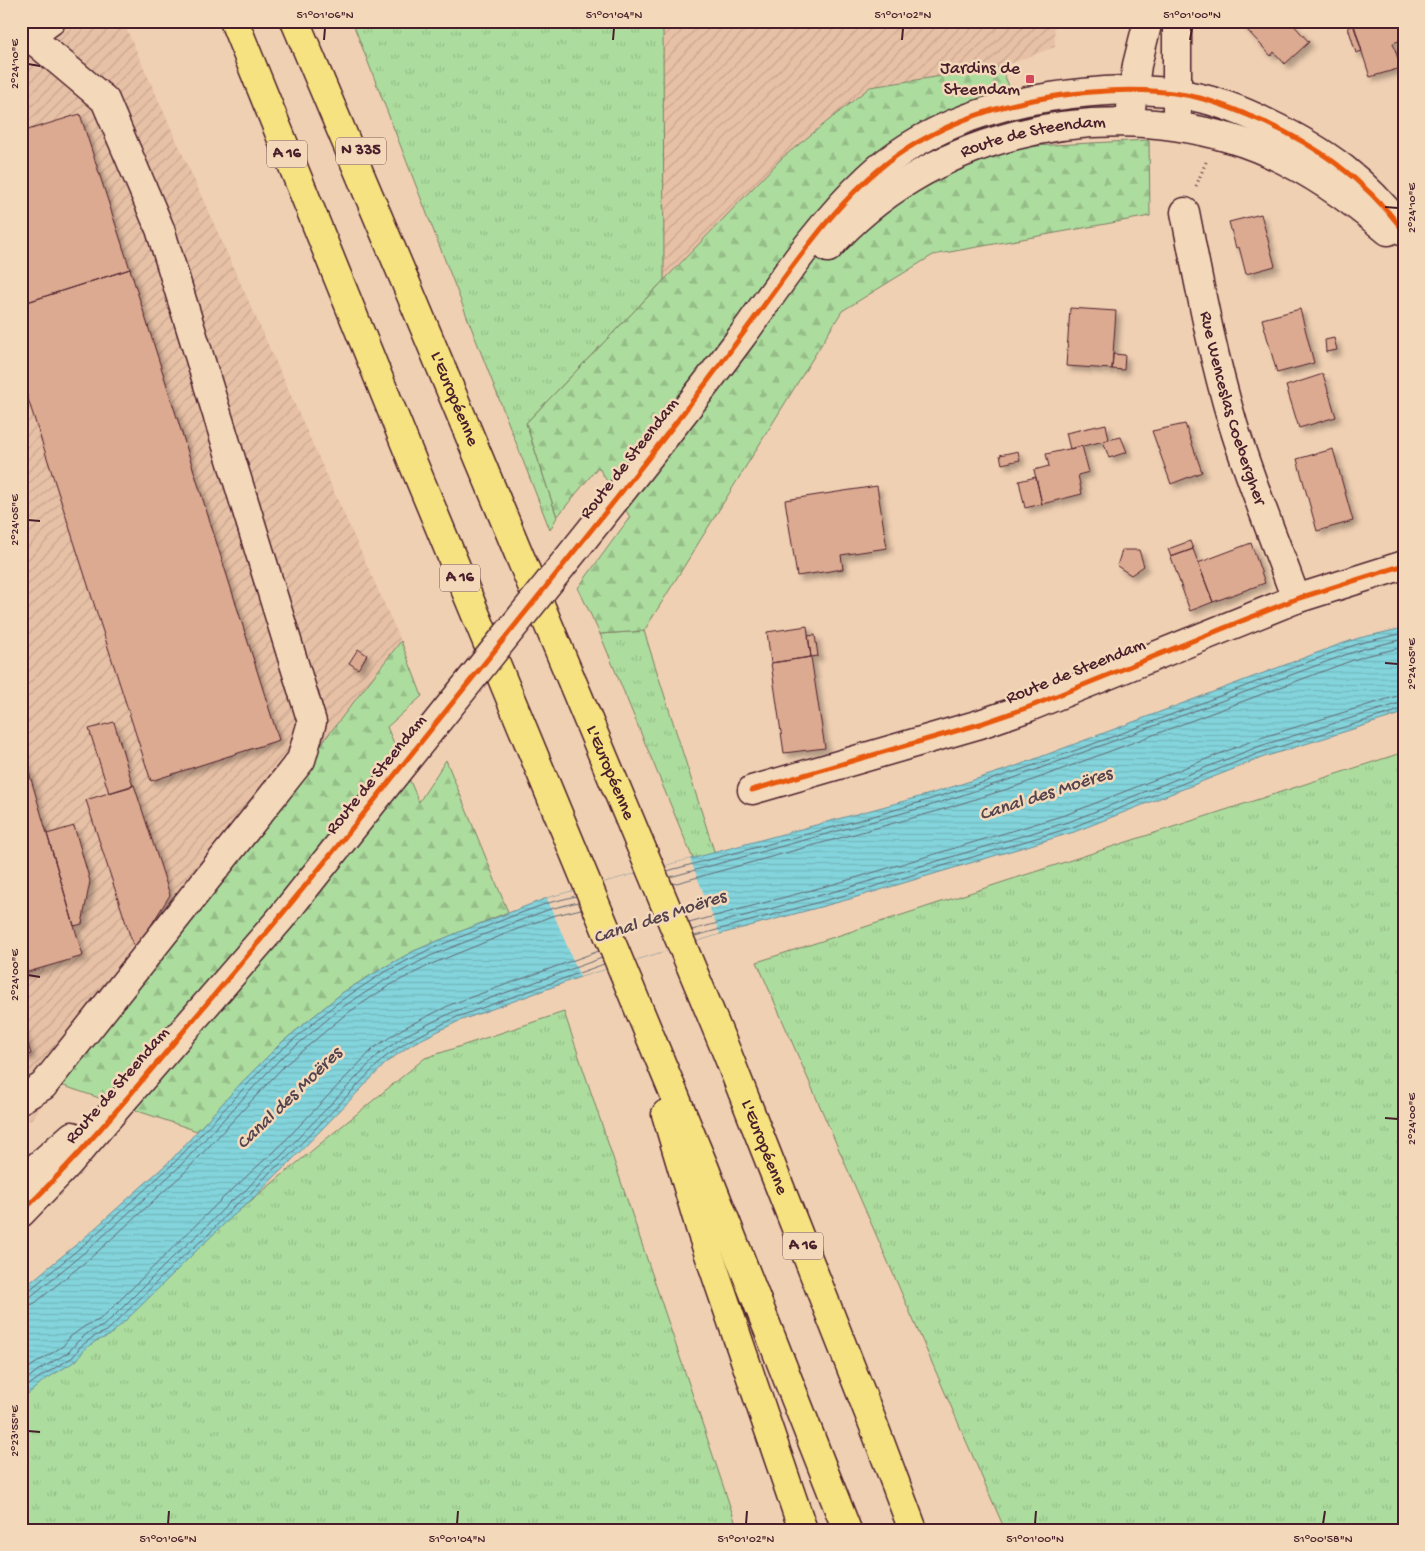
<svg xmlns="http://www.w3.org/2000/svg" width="1425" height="1551" font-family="'Gochi Hand',sans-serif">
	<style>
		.industrial { fill: url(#industrial-furrows) }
		.grass { fill: url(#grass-tufts); stroke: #7b7e64 }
		.forest { fill: url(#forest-firs); stroke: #7b7e64 }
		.water { fill: url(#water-rules); stroke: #6c8c95 }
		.pier { fill: #f0d0b3 }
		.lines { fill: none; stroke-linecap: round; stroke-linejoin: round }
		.shore { stroke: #616772; stroke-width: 1 }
		.building { fill: #dca991; stroke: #4a1f2b; filter: url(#shadow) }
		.minor-casing { stroke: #4a1f2b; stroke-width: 31 }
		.highway-casing { stroke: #4a1f2b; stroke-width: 31 }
		.path { stroke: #4a1f2b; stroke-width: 3; stroke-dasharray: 1 4; stroke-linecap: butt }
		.minor { stroke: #f3d8ba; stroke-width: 28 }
		.highway { stroke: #f7e281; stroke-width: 28 }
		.minor-bridge-casing { stroke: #4a1f2b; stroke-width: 31; stroke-linecap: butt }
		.minor-bridge { stroke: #f3d8ba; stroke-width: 28 }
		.cycleway-casing { stroke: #f3d8ba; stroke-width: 8 }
		.cycleway { stroke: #e8590c; stroke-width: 5 }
		.ticks { fill: none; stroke: #4a1f2b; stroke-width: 2 }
		.poi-dot { fill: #d1495b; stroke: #f3d8ba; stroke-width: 2 }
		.labels { text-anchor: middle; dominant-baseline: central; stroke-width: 5; stroke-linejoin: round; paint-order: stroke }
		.shield { fill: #f3d8ba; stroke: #7d5656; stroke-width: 1 }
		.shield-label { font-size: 16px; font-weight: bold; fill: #4a1f2b }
		.poi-label { font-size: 18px; fill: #4a1f2b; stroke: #f3d8ba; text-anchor: end }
		.street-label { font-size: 18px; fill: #4a1f2b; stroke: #f3d8ba }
		.water-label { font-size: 19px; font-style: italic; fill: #55434e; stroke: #f3d8ba }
		.neatline { fill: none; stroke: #4a1f2b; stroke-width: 2 }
		.ticks-label { font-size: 12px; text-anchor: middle; fill: #4a1f2b }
	</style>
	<defs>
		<pattern id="industrial-furrows" width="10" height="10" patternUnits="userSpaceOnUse" patternTransform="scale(1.25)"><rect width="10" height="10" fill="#e7c1a6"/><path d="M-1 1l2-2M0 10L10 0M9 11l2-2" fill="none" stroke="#c8a58f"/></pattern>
		<pattern id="grass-tufts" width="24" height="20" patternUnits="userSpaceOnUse" patternTransform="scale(1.25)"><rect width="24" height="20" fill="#acdd9e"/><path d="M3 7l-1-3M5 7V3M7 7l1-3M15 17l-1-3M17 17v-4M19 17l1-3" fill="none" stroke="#96bd88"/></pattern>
		<pattern id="forest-firs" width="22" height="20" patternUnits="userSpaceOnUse" patternTransform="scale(1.25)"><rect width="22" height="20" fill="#acdd9e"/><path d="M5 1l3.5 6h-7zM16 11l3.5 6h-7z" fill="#96bd88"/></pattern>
		<pattern id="water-rules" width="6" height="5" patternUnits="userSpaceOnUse" patternTransform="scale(1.25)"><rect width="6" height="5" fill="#83d4dc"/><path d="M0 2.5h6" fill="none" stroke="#73b6bd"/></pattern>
		<filter id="shadow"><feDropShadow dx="4.5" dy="4.5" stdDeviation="2.5" flood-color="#0004"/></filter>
	</defs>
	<rect width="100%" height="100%" fill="#f0d0b3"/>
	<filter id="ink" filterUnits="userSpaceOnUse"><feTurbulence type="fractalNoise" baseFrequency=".02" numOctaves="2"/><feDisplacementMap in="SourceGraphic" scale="10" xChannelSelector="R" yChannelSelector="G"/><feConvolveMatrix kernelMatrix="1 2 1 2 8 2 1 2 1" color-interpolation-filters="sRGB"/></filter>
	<g filter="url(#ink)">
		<path class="industrial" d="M27 21H123L401 641 30 1121 21 1115V23Z
			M663 21H1054L1055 47 1001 67 870 87 782 158 664 280Z"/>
		<path class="grass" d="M352 21H663L664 280 526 423 557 517 550 530Z
			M644 631 715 854 693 859 600 634Z
			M1404 752V1530H1005L757 962Z
			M564 1012 738 1530H21V1389L425 1058Z"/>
		<path class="forest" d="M1001 67 1034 146 1149 140 1150 216 933 255 842 311 644 631 600 634 578 588 630 517 598 467 557 517 526 423 782 158 870 87Z
			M401 641 422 696 387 727 419 802 446 760 508 912 414 951 381 969 342 993 281 1043 197 1131 58 1084Z"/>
		<path class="water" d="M1404 628V713L1264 757 1074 832 850 899 720 934 580 977 459 1021 412 1044 387 1062 287 1165C274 1176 264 1189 251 1200 202 1242 158 1291 109 1336L96 1341 84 1350 77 1360 43 1381 28 1394 21 1397V1290L83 1239 171 1160 241 1083 281 1043 342 993 381 969 414 951 459 932 547 898 930 794 1011 768 1338 645 1359 638Z"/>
		<path class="pier" d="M690 859 720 934 580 977 547 898Z"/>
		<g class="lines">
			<path class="shore" d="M667 871C755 847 844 826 931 799 1069 757 1204 701 1340 650L1361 643 1404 633
				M670 877 932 805 1014 778 1342 656 1363 649 1404 639
				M673 884 934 812 1017 786 1345 663 1365 656 1404 647
				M689 923 845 881 1068 814 1257 739 1397 696 1404 695
				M692 930 847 888 1032 833 1071 821 1260 746 1404 702
				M695 936 849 894 1073 827 1262 752 1404 709
				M21 1293 27 1292 87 1242 174 1163 274 1056 337 1003 383 973 428 950 510 917 548 903 576 896
				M21 1300 30 1297 91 1247 178 1168 279 1060 341 1008 387 979 430 956 513 923 550 909 578 902
				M21 1307 28 1306 35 1303 96 1253 184 1173 284 1066 346 1014 390 985 434 963 515 930 552 916 581 909
				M21 1375 33 1365 63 1346 70 1337 85 1326 99 1320 108 1312 225 1196C242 1182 257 1165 275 1151L374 1048 402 1029 452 1004 599 951
				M21 1384 37 1371 69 1352 76 1343 89 1332 103 1326 113 1317 173 1257 203 1230 230 1202 245 1191 267 1167 280 1157 379 1054 406 1035 455 1011 602 958
				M21 1391 40 1377 73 1357 80 1347 93 1337 107 1331 178 1261 208 1235 234 1206 249 1195 271 1171 284 1161 384 1058 410 1040 457 1017 604 964"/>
		</g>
		<path class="building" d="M1239 21H1290L1309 42 1285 64 1274 52 1271 56Z
			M1362 21H1404V39L1393 43 1401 68 1370 77 1353 24Z
			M1354 25 1362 51 1356 53 1348 27Z
			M80 114 130 269 21 304V132Z
			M1261 214 1275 266 1246 274 1239 247 1236 248 1229 222Z
			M130 269 279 740 151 781 21 377V304Z
			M1070 308 1116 311 1112 369 1066 366Z
			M1300 309 1314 363 1277 373 1262 319Z
			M1334 338 1337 350 1326 352 1325 340Z
			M1113 354 1125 355 1124 370 1112 369Z
			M1323 374 1336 417 1299 428 1286 386Z
			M1106 424 1109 440 1070 449 1066 433Z
			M1185 424 1202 472 1171 484 1152 431Z
			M1121 437 1127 452 1109 458 1103 441Z
			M1082 446 1089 472 1078 475 1082 494 1042 504 1034 470 1049 466 1046 454Z
			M1333 449 1353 521 1317 531 1297 459Z
			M1018 451 1020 460 1002 464 1000 455Z
			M1036 477 1042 504 1025 508 1019 481Z
			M877 486 887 548 841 555 843 569 797 576 785 500Z
			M1190 541 1193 549 1171 557 1168 549Z
			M1251 543 1265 583 1213 602 1198 563Z
			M1193 549 1213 602 1190 611 1171 557Z
			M1122 550H1139L1144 566 1131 575 1117 566Z
			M807 626 811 657 771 663 767 632Z
			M815 635 818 656 811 657 808 636Z
			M358 649 367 655 358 669 349 663Z
			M811 657 825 748 784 753 771 663Z
			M114 722 133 786 109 793 89 729Z
			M21 745 83 956 21 974Z
			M134 785 170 895 135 951 86 800Z
			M74 826 90 881 82 924 74 926 47 834Z
			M21 1022 31 1054 21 1057Z"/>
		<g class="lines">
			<defs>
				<g id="minor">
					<path d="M1177 21V112"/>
					<path d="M21 43 51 21"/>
					<path d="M1131 108 1137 65 1148 21"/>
					<path id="s1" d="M1185 212C1199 283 1212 354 1233 424 1251 483 1275 541 1296 599"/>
					<path id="s2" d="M828 248C925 137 1089 97 1229 138 1288 155 1342 192 1388 231"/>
					<path d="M618 496C660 443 702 390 742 336 781 282 819 224 868 178 917 132 984 107 1050 97 1096 90 1145 86 1191 96 1217 101 1243 111 1267 123 1326 151 1364 179 1404 231"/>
					<path d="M752 790 980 724 1029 707 1296 599 1404 565"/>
					<path d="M21 1099 43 1086 301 760 312 722 160 229 105 100 30 37"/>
					<path d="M21 1181 72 1136"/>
					<path d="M21 1213 67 1165 281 918 396 773"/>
				</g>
				<g id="highway">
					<path d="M234 21 413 463 705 1169 847 1530"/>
					<path id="s3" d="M295 21 405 281 727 1053 872 1421 913 1530"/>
					<path d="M666 1114 700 1228 803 1530"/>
				</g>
			</defs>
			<use href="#minor" class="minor-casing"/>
			<use href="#highway" class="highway-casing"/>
			<path class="path" d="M1196 186 1206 162"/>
			<use href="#minor" class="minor"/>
			<use href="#highway" class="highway"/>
			<defs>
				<path id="minor-bridge" d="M396 773 618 496"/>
			</defs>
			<use href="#minor-bridge" class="minor-bridge-casing"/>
			<use href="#minor-bridge" class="minor-bridge"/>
			<defs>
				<path id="cycleway" d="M752 790 980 724 1029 707 1296 599 1404 565
					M21 1213C89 1147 148 1073 209 1001 287 910 362 816 437 722 508 634 580 545 650 456 686 410 721 364 756 316 800 257 842 191 905 150 949 122 998 105 1050 97 1095 90 1141 87 1186 95 1208 99 1229 107 1250 116 1314 142 1362 177 1404 231"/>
			</defs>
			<use href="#cycleway" class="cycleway-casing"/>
			<use href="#cycleway" class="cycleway"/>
		</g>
	</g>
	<path class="ticks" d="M324 40 325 28M613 40 614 28M902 40 903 28M1190 40 1192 28M28 64 40 66M1385 207 1398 208M28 520 40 521M1385 663 1398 664M28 975 40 977M1385 1118 1398 1119M28 1431 40 1432M168 1524 169 1511M457 1524 458 1511M746 1524 747 1511M1035 1524 1036 1511M1323 1524 1325 1511"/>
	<rect class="poi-dot" x="1025" y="74" width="10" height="10" rx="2.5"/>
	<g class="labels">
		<g class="shield">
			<rect x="336" y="137.5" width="50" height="27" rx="4"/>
			<rect x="267" y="140.5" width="40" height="27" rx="4"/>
			<rect x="440" y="564.5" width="40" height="27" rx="4"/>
			<rect x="783" y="1232.5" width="40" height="27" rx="4"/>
		</g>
		<g class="shield-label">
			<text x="361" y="151">N 335</text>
			<text x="287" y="154">A 16</text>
			<text x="460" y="578">A 16</text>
			<text x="803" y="1246">A 16</text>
		</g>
		<g class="poi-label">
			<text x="1020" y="69">Jardins de<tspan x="1020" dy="21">Steendam</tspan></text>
		</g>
		<g class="street-label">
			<text stroke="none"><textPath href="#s2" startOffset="239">Route de Steendam</textPath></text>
			<text stroke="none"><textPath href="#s3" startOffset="410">L'Européenne</textPath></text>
			<text stroke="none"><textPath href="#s1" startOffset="202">Rue Wenceslas Coebergher</textPath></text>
			<text transform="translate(630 459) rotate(-52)">Route de Steendam</text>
			<text transform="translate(1076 672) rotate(-22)">Route de Steendam</text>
			<text stroke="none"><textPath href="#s3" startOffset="815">L'Européenne</textPath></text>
			<text transform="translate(377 775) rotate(-51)">Route de Steendam</text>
			<text transform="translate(118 1086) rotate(-49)">Route de Steendam</text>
			<text stroke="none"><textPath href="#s3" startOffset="1220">L'Européenne</textPath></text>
		</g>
		<g class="water-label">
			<text transform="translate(1046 795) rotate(-18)">Canal des Moëres</text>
			<text transform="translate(660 918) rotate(-18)">Canal des Moëres</text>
			<text transform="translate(290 1099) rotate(-44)">Canal des Moëres</text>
		</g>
	</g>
	<rect width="1425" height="1551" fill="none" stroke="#f3d8ba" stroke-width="55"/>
	<rect x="28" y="28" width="1370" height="1496" class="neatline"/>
	<g class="ticks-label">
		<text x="325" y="18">51°01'06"N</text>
		<text x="614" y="18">51°01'04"N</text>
		<text x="903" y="18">51°01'02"N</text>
		<text x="1192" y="18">51°01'00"N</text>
		<text transform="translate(14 64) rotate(-90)" y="4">2°24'10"E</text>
		<text transform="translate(1411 208) rotate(-90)" y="4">2°24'10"E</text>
		<text transform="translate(14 520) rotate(-90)" y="4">2°24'05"E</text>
		<text transform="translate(1411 664) rotate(-90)" y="4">2°24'05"E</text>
		<text transform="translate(14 975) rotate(-90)" y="4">2°24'00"E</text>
		<text transform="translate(1411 1119) rotate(-90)" y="4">2°24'00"E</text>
		<text transform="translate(14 1431) rotate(-90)" y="4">2°23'55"E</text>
		<text x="168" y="1542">51°01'06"N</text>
		<text x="457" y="1542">51°01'04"N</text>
		<text x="746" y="1542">51°01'02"N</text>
		<text x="1035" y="1542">51°01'00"N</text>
		<text x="1323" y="1542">51°00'58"N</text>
	</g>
</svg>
